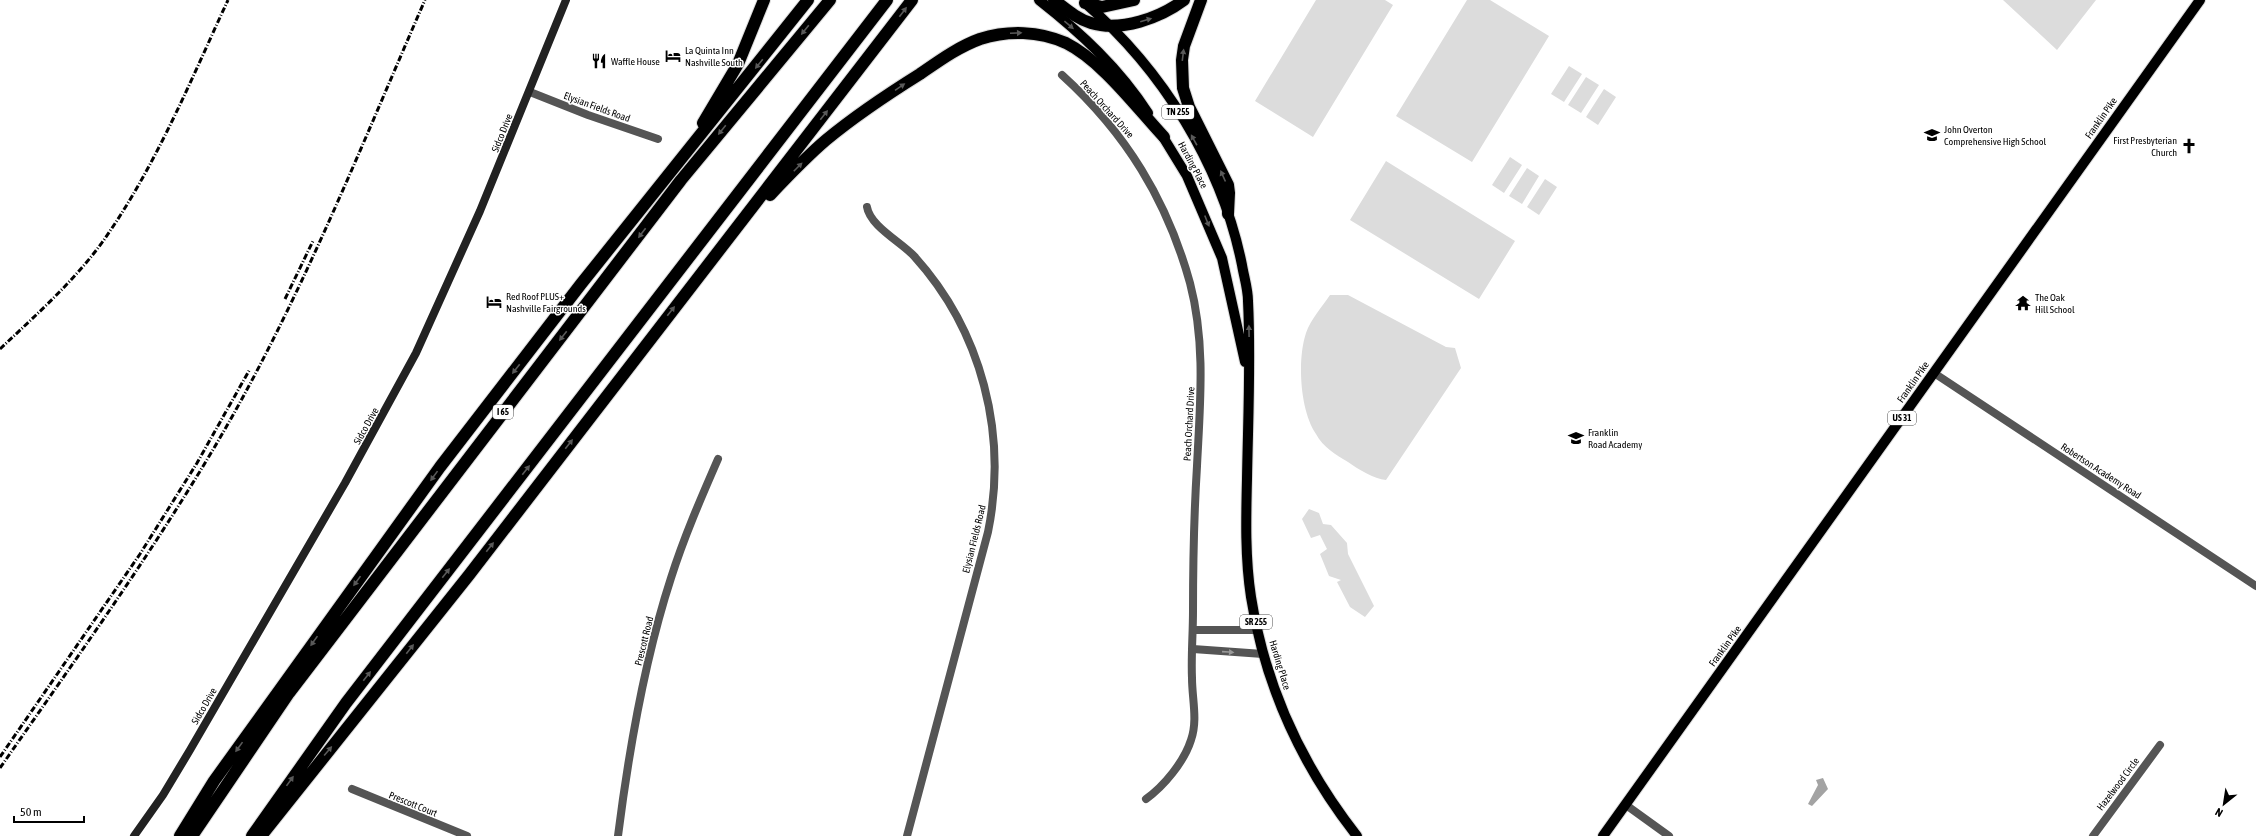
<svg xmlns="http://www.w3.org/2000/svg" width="2256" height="836" font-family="'Asap Condensed',sans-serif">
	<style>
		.green { fill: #dcdcdc }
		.water { fill: #a3a3a3 }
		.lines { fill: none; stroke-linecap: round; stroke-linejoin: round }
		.primary-casing { stroke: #dbdbdb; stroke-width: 12 }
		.highway-casing { stroke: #dbdbdb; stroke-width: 14 }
		.street { stroke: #555; stroke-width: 8 }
		.secondary { stroke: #222; stroke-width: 8 }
		.primary { stroke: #000; stroke-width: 10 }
		.highway { stroke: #000; stroke-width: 12 }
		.rail { stroke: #000; stroke-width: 3; stroke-dasharray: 6 2 1 2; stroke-linecap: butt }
		.oneway { fill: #595959 }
		.oneway2 { fill: #999 }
		.labels { text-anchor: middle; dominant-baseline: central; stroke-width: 3; stroke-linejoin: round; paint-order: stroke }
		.shield { fill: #fff; stroke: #4c4c4c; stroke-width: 1 }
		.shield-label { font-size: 9px; font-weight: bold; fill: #000 }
		.poi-label { font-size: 10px; fill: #000; stroke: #fff; text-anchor: start }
		.street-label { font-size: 10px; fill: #000; stroke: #fff }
	</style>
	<rect width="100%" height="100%" fill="#fff"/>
	<path class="green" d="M1316 0H1385L1393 5 1313 137 1255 101Z
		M1467 0H1490L1549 36 1472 162 1396 116Z
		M2003 0H2096L2057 50Z
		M1569 66 1582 74 1564 102 1551 94Z
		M1586 77 1599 85 1581 113 1568 105Z
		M1604 89 1616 97 1598 125 1586 117Z
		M1510 157 1522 165 1504 193 1492 185Z
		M1386 161 1515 241 1479 299 1350 220Z
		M1527 168 1539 176 1522 204 1509 196Z
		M1545 179 1557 187 1539 215 1527 207Z
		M1330 295H1348L1446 347 1455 348 1461 368 1386 480C1374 479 1358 469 1348 462 1336 455 1323 447 1316 434 1300 411 1297 360 1306 333 1311 319 1322 307 1330 295Z
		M1309 509 1319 513 1323 524 1331 525 1347 543 1348 554 1374 606 1365 617 1350 607 1337 582 1341 580 1329 576 1320 554 1327 549 1320 535 1311 538 1302 519Z"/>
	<path class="water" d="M1823 778 1828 789 1812 806 1808 804 1818 785 1816 780Z"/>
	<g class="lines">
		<defs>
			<path id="primary" d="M1039 0C1081 33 1119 68 1148 113
				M1085 3C1162 69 1222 165 1242 265 1244 277 1248 289 1248 301 1251 360 1248 419 1247 479 1246 518 1245 558 1251 597 1265 686 1302 766 1357 836
				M1160 132 1187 176 1222 258 1245 362
				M1603 836 2200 0"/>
			<path id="highway" d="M1054 0C1066 9 1077 19 1091 23 1121 32 1160 18 1184 0
				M1201 0 1184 46 1182 60 1183 88 1189 107 1228 185 1229 193 1228 214
				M1085 3 1102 7 1134 0
				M703 123 738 64 764 0
				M770 195C788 176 806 157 826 140 855 116 888 94 920 74 939 61 958 47 980 39 1008 30 1039 31 1066 43 1102 61 1136 107 1164 137
				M180 836 214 781 440 467 581 284 808 0
				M192 836 289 693 681 180 830 0
				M252 836 346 703 887 0
				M261 836 469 575 912 0"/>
		</defs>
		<use href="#primary" class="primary-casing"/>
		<use href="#highway" class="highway-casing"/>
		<path class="street" d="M1062 75C1126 133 1167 200 1190 283 1206 344 1200 404 1197 466 1194 514 1193 563 1193 611 1193 634 1191 656 1192 678 1192 699 1198 720 1191 740 1184 762 1164 786 1146 799
			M530 92 588 115 658 139
			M867 207C870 226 901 242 914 256 982 331 1008 434 988 532L907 836
			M1934 373 2256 586
			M1193 630H1258
			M1193 649 1263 654
			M352 789 467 836
			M1626 805 1669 836
			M618 836C629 749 644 661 671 578 684 537 701 498 718 459
			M2093 836 2160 745"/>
		<path class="secondary" d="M134 836 163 795 190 750 345 483 416 353 480 211 566 0"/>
		<use href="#primary" class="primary"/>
		<use href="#highway" class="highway"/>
		<path class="rail" d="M285 299 313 241
			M0 349C35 316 72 283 101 244 154 170 190 82 228 0
			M0 757 140 554 197 463 250 369
			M0 768C73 663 148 559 214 448 298 306 359 151 425 0"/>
	</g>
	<defs><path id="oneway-solid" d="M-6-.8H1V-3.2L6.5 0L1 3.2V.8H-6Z"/></defs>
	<g class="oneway">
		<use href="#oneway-solid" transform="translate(903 12) rotate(-53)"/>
		<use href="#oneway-solid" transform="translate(1146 20) rotate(-16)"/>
		<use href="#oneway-solid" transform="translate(1069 25) rotate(40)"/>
		<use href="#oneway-solid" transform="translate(805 30) rotate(129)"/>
		<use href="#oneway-solid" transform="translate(1016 33) rotate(-2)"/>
		<use href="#oneway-solid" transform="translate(1183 55) rotate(-83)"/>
		<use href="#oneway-solid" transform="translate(759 64) rotate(129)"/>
		<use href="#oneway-solid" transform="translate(900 87) rotate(-34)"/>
		<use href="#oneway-solid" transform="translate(824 115) rotate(-52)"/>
		<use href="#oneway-solid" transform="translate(722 130) rotate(129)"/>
		<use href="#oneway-solid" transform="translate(1194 140) rotate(-119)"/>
		<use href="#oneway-solid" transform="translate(798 167) rotate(-45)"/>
		<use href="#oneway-solid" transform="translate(1223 176) rotate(-114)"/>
		<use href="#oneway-solid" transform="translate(1207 221) rotate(68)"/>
		<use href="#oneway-solid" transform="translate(642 233) rotate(127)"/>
		<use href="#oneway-solid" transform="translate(671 311) rotate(-52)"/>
		<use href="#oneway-solid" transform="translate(1249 331) rotate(-91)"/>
		<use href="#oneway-solid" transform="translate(563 336) rotate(128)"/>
		<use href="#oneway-solid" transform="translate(516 369) rotate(128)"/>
		<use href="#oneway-solid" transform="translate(569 444) rotate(-52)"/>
		<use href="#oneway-solid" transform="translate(526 470) rotate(-52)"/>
		<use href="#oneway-solid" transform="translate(434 476) rotate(126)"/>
		<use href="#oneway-solid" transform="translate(490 547) rotate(-52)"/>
		<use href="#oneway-solid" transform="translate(446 573) rotate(-52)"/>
		<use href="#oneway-solid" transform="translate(357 581) rotate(126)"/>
		<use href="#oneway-solid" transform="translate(314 641) rotate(125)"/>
		<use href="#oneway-solid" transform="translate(410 649) rotate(-52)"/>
		<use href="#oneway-solid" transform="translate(367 676) rotate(-52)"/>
		<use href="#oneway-solid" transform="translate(239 747) rotate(126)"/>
		<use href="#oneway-solid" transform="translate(328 751) rotate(-50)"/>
		<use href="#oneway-solid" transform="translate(290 781) rotate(-54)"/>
	</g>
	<use class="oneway2" href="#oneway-solid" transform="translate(1228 652) rotate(4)"/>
	<defs>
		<symbol id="hotel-bare" viewBox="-9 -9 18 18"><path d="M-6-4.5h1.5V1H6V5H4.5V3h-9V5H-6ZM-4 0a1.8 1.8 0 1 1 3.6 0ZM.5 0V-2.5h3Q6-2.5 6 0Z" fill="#000" stroke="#fff" stroke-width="2.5" paint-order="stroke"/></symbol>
		<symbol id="restaurant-bare" viewBox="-9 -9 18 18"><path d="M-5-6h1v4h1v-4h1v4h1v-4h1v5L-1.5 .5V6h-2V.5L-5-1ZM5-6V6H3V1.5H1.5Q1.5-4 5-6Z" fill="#000" stroke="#fff" stroke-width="2.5" paint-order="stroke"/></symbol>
		<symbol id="school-bare" viewBox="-9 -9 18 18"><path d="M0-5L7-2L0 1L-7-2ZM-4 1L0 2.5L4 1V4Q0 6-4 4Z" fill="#000" stroke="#fff" stroke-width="2.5" paint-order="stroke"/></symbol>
		<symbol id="church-bare" viewBox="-9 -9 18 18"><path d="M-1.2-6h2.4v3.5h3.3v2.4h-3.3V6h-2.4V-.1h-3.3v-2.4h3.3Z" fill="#000" stroke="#fff" stroke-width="2.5" paint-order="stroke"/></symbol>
		<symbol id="temple-bare" viewBox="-9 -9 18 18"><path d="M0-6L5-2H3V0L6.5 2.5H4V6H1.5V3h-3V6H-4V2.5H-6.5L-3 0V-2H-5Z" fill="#000" stroke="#fff" stroke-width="2.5" paint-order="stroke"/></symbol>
	</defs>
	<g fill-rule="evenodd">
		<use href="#hotel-bare" x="662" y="45" width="22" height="22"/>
		<use href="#restaurant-bare" x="588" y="50" width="22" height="22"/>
		<use href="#school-bare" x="1921" y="124" width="22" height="22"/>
		<use href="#church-bare" x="2178" y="135" width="22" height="22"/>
		<use href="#hotel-bare" x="483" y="291" width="22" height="22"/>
		<use href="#temple-bare" x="2012" y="292" width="22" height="22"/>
		<use href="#school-bare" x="1565" y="427" width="22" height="22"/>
	</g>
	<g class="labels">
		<g class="shield">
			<rect x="1162" y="105" width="32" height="14" rx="3"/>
			<rect x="493" y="405" width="20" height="14" rx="3"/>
			<rect x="1888" y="411" width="28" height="14" rx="3"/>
			<rect x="1240" y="615" width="32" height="14" rx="3"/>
		</g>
		<g class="shield-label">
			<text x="1178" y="112">TN 255</text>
			<text x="503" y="412">I 65</text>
			<text x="1902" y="418">US 31</text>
			<text x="1256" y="622">SR 255</text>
		</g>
		<g class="poi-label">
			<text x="685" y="50">La Quinta Inn<tspan x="685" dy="12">Nashville South</tspan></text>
			<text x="611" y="61">Waffle House</text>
			<text x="1944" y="129">John Overton<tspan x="1944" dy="12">Comprehensive High School</tspan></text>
			<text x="2177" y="140" text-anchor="end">First Presbyterian<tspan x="2177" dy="12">Church</tspan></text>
			<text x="506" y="296">Red Roof PLUS+<tspan x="506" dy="12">Nashville Fairgrounds</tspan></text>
			<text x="2035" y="297">The Oak<tspan x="2035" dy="12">Hill School</tspan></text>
			<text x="1588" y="432">Franklin<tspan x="1588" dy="12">Road Academy</tspan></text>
		</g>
		<g class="street-label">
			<text transform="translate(597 107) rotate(20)">Elysian Fields Road</text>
			<text transform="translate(1107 109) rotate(48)">Peach Orchard Drive</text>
			<text transform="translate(2101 118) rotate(-55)">Franklin Pike</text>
			<text transform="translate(502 133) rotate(-68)">Sidco Drive</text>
			<text transform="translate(1193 165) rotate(62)">Harding Place</text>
			<text transform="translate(1913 382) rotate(-55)">Franklin Pike</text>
			<text transform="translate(1189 424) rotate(-87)">Peach Orchard Drive</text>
			<text transform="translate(366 426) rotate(-61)">Sidco Drive</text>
			<text transform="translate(2101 471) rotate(33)">Robertson Academy Road</text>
			<text transform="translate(974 539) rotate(-76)">Elysian Fields Road</text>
			<text transform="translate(644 641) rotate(-76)">Prescott Road</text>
			<text transform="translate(1725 646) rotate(-54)">Franklin Pike</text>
			<text transform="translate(1280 665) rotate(73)">Harding Place</text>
			<text transform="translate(204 706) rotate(-60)">Sidco Drive</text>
			<text transform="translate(2118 784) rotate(-53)">Hazelwood Circle</text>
			<text transform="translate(413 804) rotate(22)">Prescott Court</text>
		</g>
	</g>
	<g transform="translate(2224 804) rotate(210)" stroke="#ffffff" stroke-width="3" paint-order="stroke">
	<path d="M0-3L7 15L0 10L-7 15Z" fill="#000000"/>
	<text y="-6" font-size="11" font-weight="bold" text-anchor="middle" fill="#000000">N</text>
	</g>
	<path d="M14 816v6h70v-6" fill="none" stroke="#000000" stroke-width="2"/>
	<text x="20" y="816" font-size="12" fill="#000000" stroke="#ffffff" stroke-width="3" paint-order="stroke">50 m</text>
</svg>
